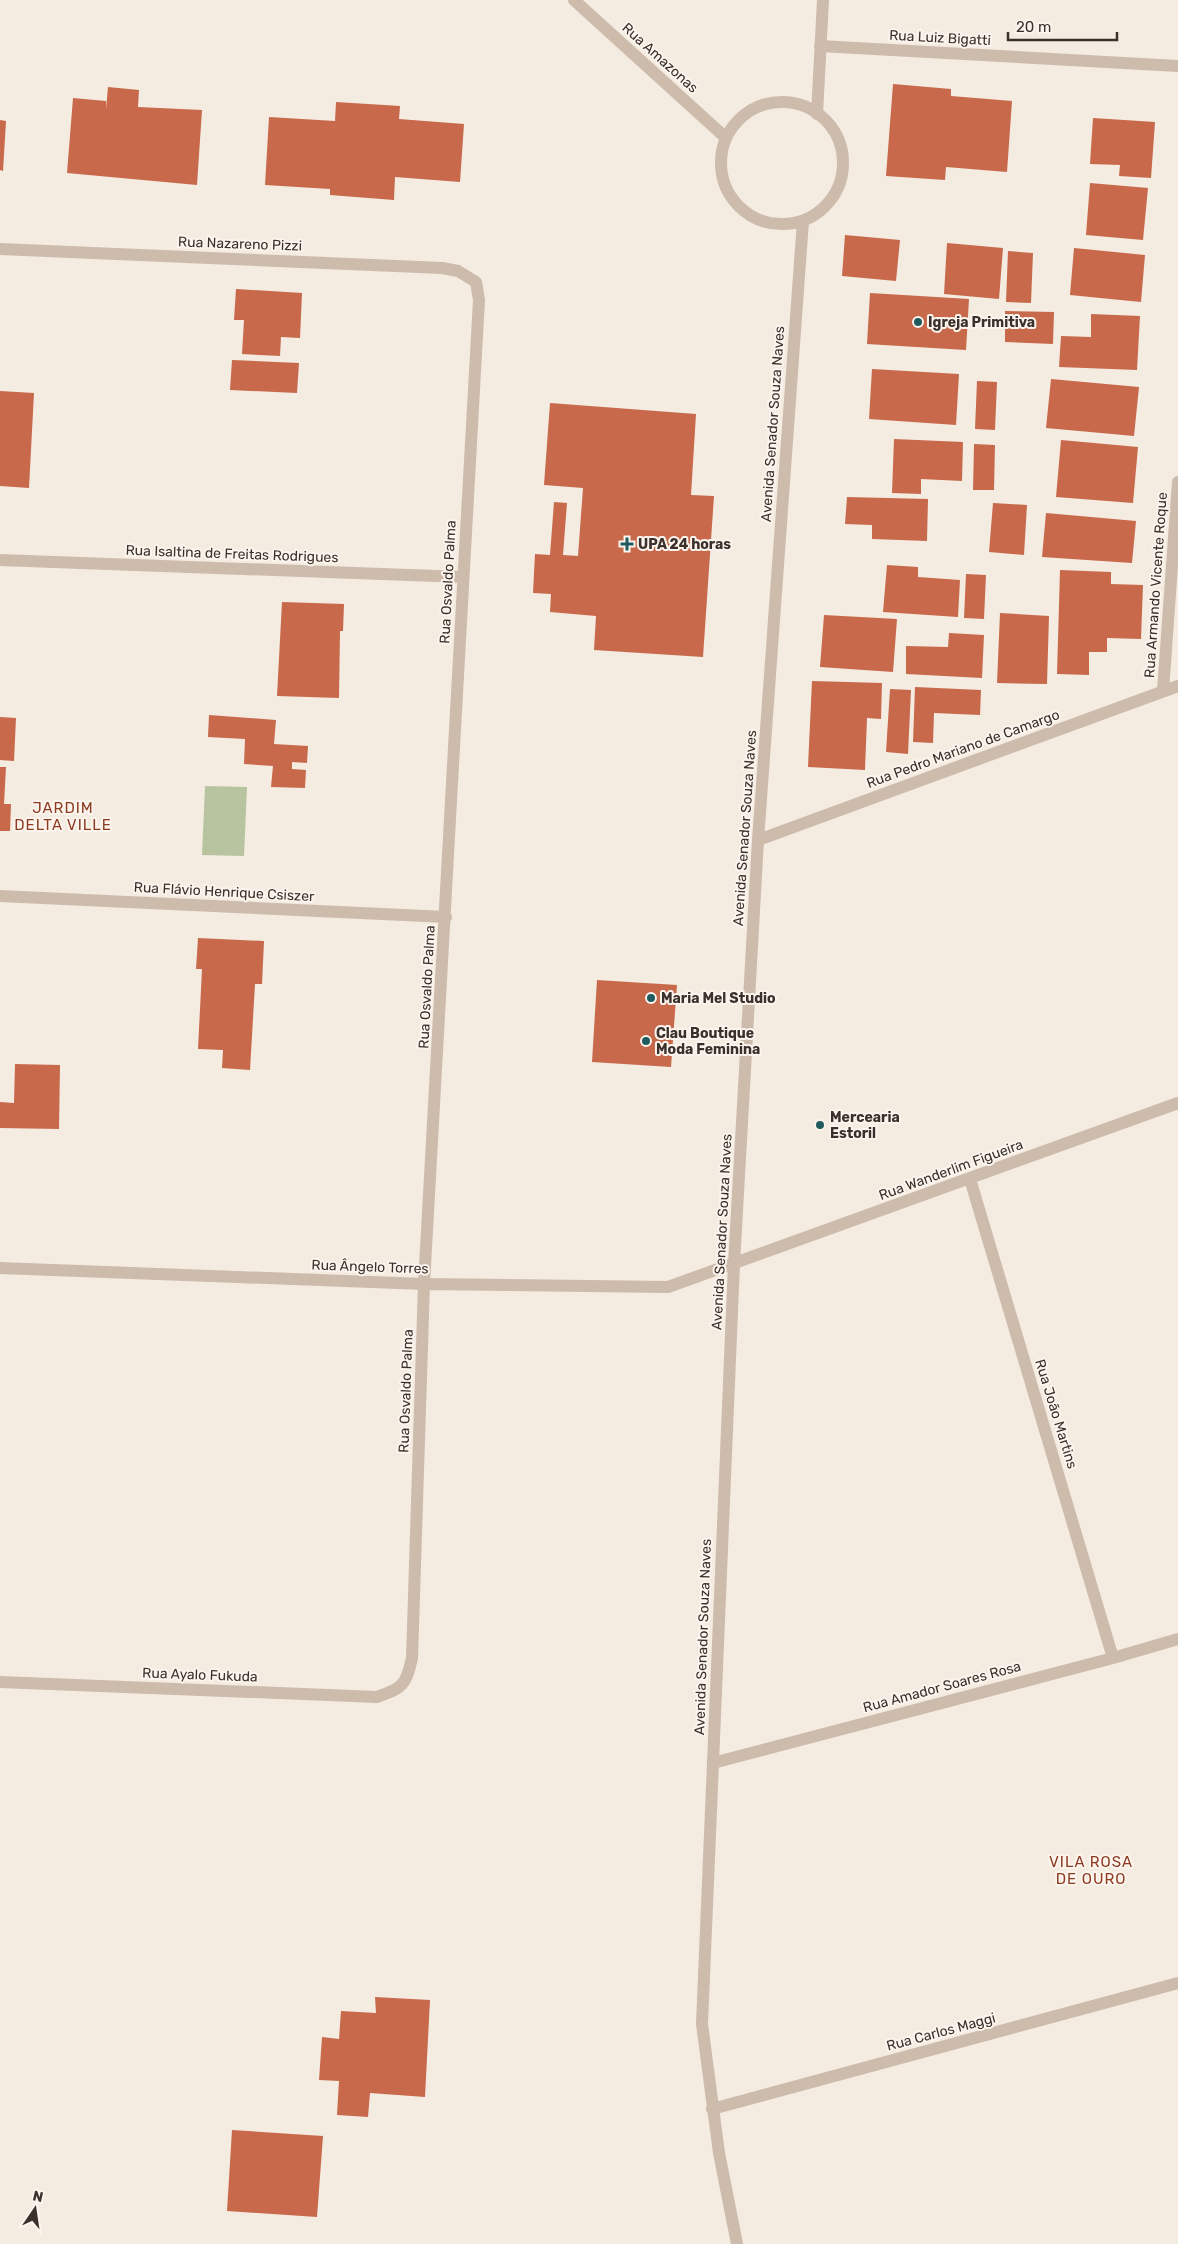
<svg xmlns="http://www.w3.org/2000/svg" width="1178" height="2244" font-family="Rubik,sans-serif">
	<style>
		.green { fill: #b8c4a0 }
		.building { fill: #c8694b }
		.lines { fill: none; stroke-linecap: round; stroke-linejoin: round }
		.minor { stroke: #cdbbac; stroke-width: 12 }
		.poi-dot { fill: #1f5a5e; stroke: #fbf5ee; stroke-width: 2 }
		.labels { text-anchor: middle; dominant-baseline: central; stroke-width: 4; stroke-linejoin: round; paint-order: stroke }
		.street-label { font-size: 14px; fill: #3b302b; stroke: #fbf5ee }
		.poi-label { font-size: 14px; font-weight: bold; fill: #3b302b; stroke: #fbf5ee; text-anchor: start }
		.neighbourhood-label { font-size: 15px; letter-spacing: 1px; fill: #8c3b22; stroke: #fbf5ee }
	</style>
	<rect width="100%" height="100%" fill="#f4ebe1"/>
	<path class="green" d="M205 786 247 787 244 856 202 855Z"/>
	<path class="building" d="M893 84 951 89V96L1012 101 1007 172 946 167 945 180 886 176Z
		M108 87 139 90 138 107 202 110 197 185 67 173 73 98 106 101V109Z
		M336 102 400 106 399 119 464 124 460 182 395 177 394 200 330 195V189L265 185 269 117 335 121Z
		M1093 118 1155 122 1151 178 1119 176 1120 165 1090 164Z
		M0 120 6 121 3 171 0 170Z
		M1090 183 1148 188 1143 240 1086 235Z
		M845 235 900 240 896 281 842 276Z
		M947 243 1003 248 999 299 944 294Z
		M1074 248 1145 255 1141 302 1070 295Z
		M1008 251 1033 253 1031 303 1006 302Z
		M236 289 302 293 300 338 281 337 280 356 242 354 244 320H234Z
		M870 293 969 299 966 350 867 344Z
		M1005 311 1054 312 1053 344 1005 342Z
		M1091 314 1140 316 1137 370 1059 367 1061 336 1091 337Z
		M232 360 299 363 297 393 230 390Z
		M872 369 959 374 956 425 869 419Z
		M1051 379 1139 387 1134 436 1046 428Z
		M977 381 997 382 995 430 975 429Z
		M0 391 34 393 29 488 0 486Z
		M550 403 696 414 691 495 714 496 703 657 594 650 596 616 550 612 551 594 533 593 535 554 550 555 554 502 567 503 563 555 578 556 583 488 544 485Z
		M894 439 963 442 962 481 921 479V494L892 493Z
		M1061 440 1138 447 1133 503 1056 497Z
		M974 444 995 445 994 490H973Z
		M847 497 928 499 927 541 872 539V525L845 524Z
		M993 503 1027 505 1024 555 989 552Z
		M1046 513 1136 521 1132 563 1042 557Z
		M887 565 918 567V577L960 580 958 617 883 612Z
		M1060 570 1111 572V584L1143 585 1141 639 1107 638V652H1089V675L1057 674Z
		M966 574 986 575 984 619 964 618Z
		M282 602 344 604 343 631H340L339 698 277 696Z
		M1000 613 1049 616 1047 684 997 683Z
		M824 615 897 619 893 672 820 667Z
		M949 633 984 635 982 678 906 674V646L948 647Z
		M812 681 882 683 881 719 867 718 865 770 808 767Z
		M915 687 981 690 980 715 934 713 933 743 913 742Z
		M890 689 911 690 908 754 886 752Z
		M209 715 276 720 274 744 308 746 307 763 292 762V769L306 770 305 788 271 787 273 766 244 764 245 739 208 737Z
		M0 717 16 718 14 761 0 760Z
		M0 767H6L4 804H11L10 831H0Z
		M198 938 264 941 262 984H255L250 1070 222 1068 223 1050 198 1049 202 969H196Z
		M597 980 677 985 671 1067 592 1062Z
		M15 1064 60 1065 59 1129 0 1128V1102L14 1103Z
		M375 1997 430 2000 425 2097 370 2093 368 2117 337 2115 339 2081 319 2080 322 2037 339 2039 341 2011 376 2013Z
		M232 2130 323 2136 317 2217 227 2211Z"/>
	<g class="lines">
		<path class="minor" d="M574 0 726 138
			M820 46 1178 66
			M721 163a61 61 0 1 1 122 0a61 61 0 1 1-122 0Z
			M817 114 823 0
			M0 249 442 268 458 271 476 282 479 300 424 1284 412 1658C406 1685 403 1688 377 1697L0 1682
			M0 560 463 577
			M1163 691 1178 482
			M758 840 1178 686
			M0 896 446 917
			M970 1179 1113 1658
			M0 1268 424 1284 668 1287 1178 1103
			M713 1763 1113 1658 1178 1639
			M712 2109 1178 1983
			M737 2244 719 2153 702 2024 734 1264 758 840 803 221"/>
	</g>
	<g class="poi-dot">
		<circle cx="918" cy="322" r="5"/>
		<path d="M624.5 536.5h5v5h5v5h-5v5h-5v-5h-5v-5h5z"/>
		<circle cx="651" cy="998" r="5"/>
		<circle cx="646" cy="1041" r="5"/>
		<circle cx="820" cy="1125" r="5"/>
	</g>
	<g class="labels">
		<g class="street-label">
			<text transform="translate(940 38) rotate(3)">Rua Luiz Bigatti</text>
			<text transform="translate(660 58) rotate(42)">Rua Amazonas</text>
			<text transform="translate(240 244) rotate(2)">Rua Nazareno Pizzi</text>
			<text transform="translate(773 424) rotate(-86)">Avenida Senador Souza Naves</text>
			<text transform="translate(232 554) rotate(2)">Rua Isaltina de Freitas Rodrigues</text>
			<text transform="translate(448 582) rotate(-87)">Rua Osvaldo Palma</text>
			<text transform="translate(1156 585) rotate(-86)">Rua Armando Vicente Roque</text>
			<text transform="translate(963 749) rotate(-20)">Rua Pedro Mariano de Camargo</text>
			<text transform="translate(745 828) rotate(-86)">Avenida Senador Souza Naves</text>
			<text transform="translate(224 892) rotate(3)">Rua Flávio Henrique Csiszer</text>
			<text transform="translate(427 987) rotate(-87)">Rua Osvaldo Palma</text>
			<text transform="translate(951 1170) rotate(-20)">Rua Wanderlim Figueira</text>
			<text transform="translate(722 1232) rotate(-87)">Avenida Senador Souza Naves</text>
			<text transform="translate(370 1267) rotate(2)">Rua Ângelo Torres</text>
			<text transform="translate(406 1391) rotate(-88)">Rua Osvaldo Palma</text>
			<text transform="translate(1056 1414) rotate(73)">Rua João Martins</text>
			<text transform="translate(703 1637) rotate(-88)">Avenida Senador Souza Naves</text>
			<text transform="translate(200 1675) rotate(2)">Rua Ayalo Fukuda</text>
			<text transform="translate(942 1687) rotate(-15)">Rua Amador Soares Rosa</text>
			<text transform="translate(941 2032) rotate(-15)">Rua Carlos Maggi</text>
		</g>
		<g class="poi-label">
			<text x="928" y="322">Igreja Primitiva</text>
			<text x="638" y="544">UPA 24 horas</text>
			<text x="661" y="998">Maria Mel Studio</text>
			<text x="656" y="1033">Clau Boutique<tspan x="656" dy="16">Moda Feminina</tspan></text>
			<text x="830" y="1117">Mercearia<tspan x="830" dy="16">Estoril</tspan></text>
		</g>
		<g class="neighbourhood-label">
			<text x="63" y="808">JARDIM<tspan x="63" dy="17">DELTA VILLE</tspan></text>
			<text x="1091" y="1862">VILA ROSA<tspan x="1091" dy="17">DE OURO</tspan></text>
		</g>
	</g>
	<g transform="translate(35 2209) rotate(13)" stroke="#fbf5ee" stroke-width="4" paint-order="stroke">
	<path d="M0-4L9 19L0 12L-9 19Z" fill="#3b302b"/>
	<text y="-8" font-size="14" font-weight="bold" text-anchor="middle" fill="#3b302b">N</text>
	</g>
	<path d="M1008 32v8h109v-8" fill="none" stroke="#3b302b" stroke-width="2.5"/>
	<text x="1016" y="32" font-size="15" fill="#3b302b" stroke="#fbf5ee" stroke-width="4" paint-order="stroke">20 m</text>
</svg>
